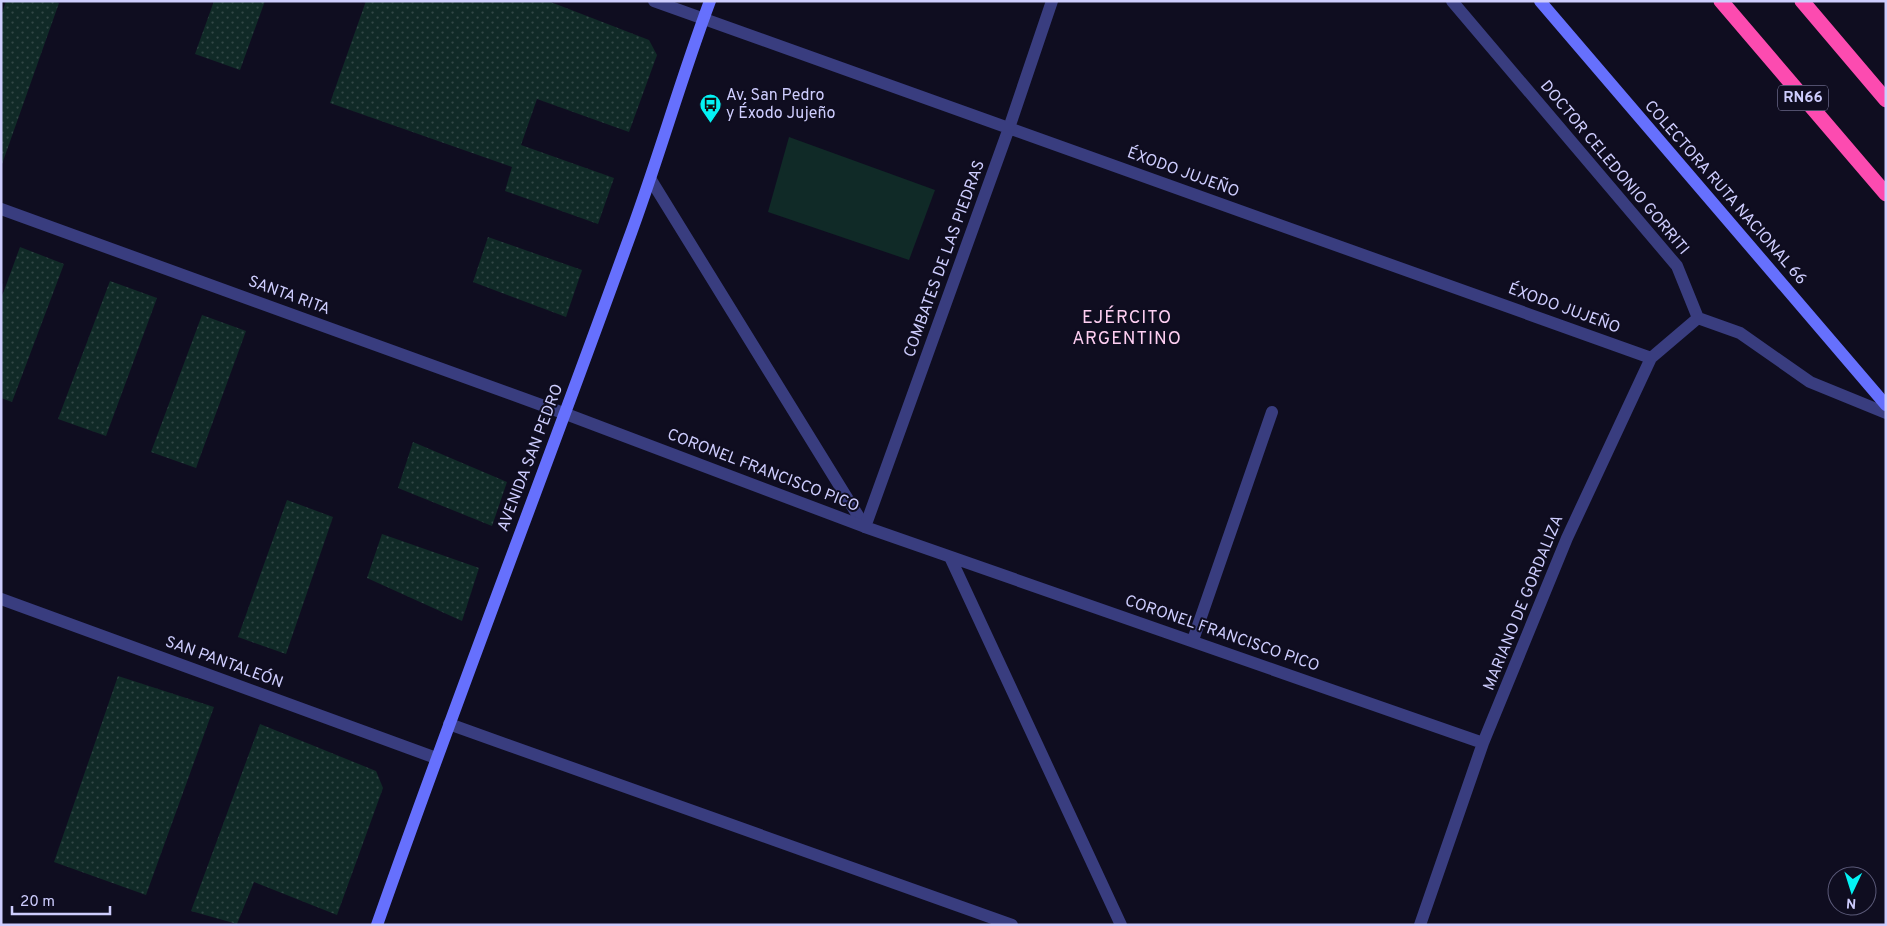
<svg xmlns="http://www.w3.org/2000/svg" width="1887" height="926" font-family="Overpass,sans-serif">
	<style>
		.grass { fill: url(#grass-dots) }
		.pitch { fill: #102a27 }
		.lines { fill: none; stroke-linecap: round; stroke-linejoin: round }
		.lane { stroke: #393d7f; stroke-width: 12 }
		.street { stroke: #393d7f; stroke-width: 12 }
		.secondary { stroke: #6670fd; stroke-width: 12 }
		.highway { stroke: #fc4bb0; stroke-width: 15 }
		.labels { text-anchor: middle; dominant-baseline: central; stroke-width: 4; stroke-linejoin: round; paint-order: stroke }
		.shield { fill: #0f0d20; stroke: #9593bb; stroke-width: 1 }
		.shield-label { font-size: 15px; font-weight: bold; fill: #cecdfe }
		.poi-label { font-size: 16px; fill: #cecdfe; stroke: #0f0d20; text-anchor: start }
		.street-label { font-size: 16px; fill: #cecdfe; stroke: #0f0d20 }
		.neighbourhood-label { font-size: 18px; letter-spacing: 1px; fill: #fecff2; stroke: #0f0d20 }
	</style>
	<defs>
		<pattern id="grass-dots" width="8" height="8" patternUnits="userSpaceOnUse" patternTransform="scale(1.25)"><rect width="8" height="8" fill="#102a27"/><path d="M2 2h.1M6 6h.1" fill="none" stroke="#324847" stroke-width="1.8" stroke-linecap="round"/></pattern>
	</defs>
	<rect width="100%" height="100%" fill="#0f0d20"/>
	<path class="grass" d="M6 1H54L59 3 2 164 1 16Z
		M214 1H265L240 70 195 54Z
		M366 1H548L649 40 657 55 629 132 537 99 521 145 614 178 598 224 505 191 512 167 330 103Z
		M488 237 582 270 566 317 473 282Z
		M20 247 64 264 12 402 1 398V299Z
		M110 281 157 298 106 436 58 419Z
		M202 315 246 331 196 468 151 452Z
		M413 442 507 482 492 526 398 488Z
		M287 500 333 517 286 654 238 637Z
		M382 534 479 568 462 621 367 578Z
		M118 676 214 707 146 895 54 862Z
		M260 724 376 771 383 788 337 915 254 882 237 924 191 911Z"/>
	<path class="pitch" d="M789 137 935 190 909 260 768 212Z"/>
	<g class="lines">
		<path class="lane" d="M651 180 865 527"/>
		<path class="street" d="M654 1 1651 358
			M1452 1 1677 266 1698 318 1740 333 1810 382 1886 413
			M1 209 566 414 865 527 1483 743
			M865 527 1009 128 1052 1
			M950 557 1121 925
			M1 599 436 758
			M1193 640 1272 412
			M449 724 1012 925
			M1420 925 1483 743 1567 538 1651 358 1698 318"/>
		<path class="secondary" d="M1540 1 1886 405
			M377 925C457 697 545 471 627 244 657 164 680 81 710 1"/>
		<path class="highway" d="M1721 1 1886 194
			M1802 1 1886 100"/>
	</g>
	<defs>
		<symbol id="bus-pin" viewBox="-11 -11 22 30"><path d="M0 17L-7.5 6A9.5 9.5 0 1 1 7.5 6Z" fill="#04f2f4" stroke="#0f0d20"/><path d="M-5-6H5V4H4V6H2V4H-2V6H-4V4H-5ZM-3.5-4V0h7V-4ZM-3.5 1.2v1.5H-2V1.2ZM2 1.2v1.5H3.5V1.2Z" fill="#111"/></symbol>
	</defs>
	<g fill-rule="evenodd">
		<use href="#bus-pin" x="698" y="92" width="25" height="34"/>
	</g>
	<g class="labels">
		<rect class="shield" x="1778" y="85.5" width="50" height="25" rx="4"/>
		<g class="shield-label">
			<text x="1803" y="98">RN66</text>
		</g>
		<g class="poi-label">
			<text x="726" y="96">Av. San Pedro<tspan x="726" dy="18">y Éxodo Jujeño</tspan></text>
		</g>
		<g class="street-label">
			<text transform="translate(1614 168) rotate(50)">DOCTOR CELEDONIO GORRITI</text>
			<text transform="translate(1183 173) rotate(20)">ÉXODO JUJEÑO</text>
			<text transform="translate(1725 193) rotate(49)">COLECTORA RUTA NACIONAL 66</text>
			<text transform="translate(945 259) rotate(-70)">COMBATES DE LAS PIEDRAS</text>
			<text transform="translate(289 296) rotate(20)">SANTA RITA</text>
			<text transform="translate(1564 309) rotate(20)">ÉXODO JUJEÑO</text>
			<text transform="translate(531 458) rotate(-69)">AVENIDA SAN PEDRO</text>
			<text transform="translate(763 471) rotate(21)">CORONEL FRANCISCO PICO</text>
			<text transform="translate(1524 603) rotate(-68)">MARIANO DE GORDALIZA</text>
			<text transform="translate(1222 634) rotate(19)">CORONEL FRANCISCO PICO</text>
			<text transform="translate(224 663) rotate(20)">SAN PANTALEÓN</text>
		</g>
		<g class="neighbourhood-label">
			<text x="1127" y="318">EJÉRCITO<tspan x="1127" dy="21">ARGENTINO</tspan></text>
		</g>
	</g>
	<rect width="1887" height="926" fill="none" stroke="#cecdfe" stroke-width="5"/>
	<g transform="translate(1852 891) rotate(184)"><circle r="24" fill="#0f0d20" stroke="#5b5a79"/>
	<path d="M0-4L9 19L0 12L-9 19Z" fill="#04f2f4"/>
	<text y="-8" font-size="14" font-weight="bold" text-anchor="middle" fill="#cecdfe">N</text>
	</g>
	<path d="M12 906v8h98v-8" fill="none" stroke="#cecdfe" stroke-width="2.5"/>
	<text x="20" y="906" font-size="15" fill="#cecdfe" stroke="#0f0d20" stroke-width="4" paint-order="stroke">20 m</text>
</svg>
